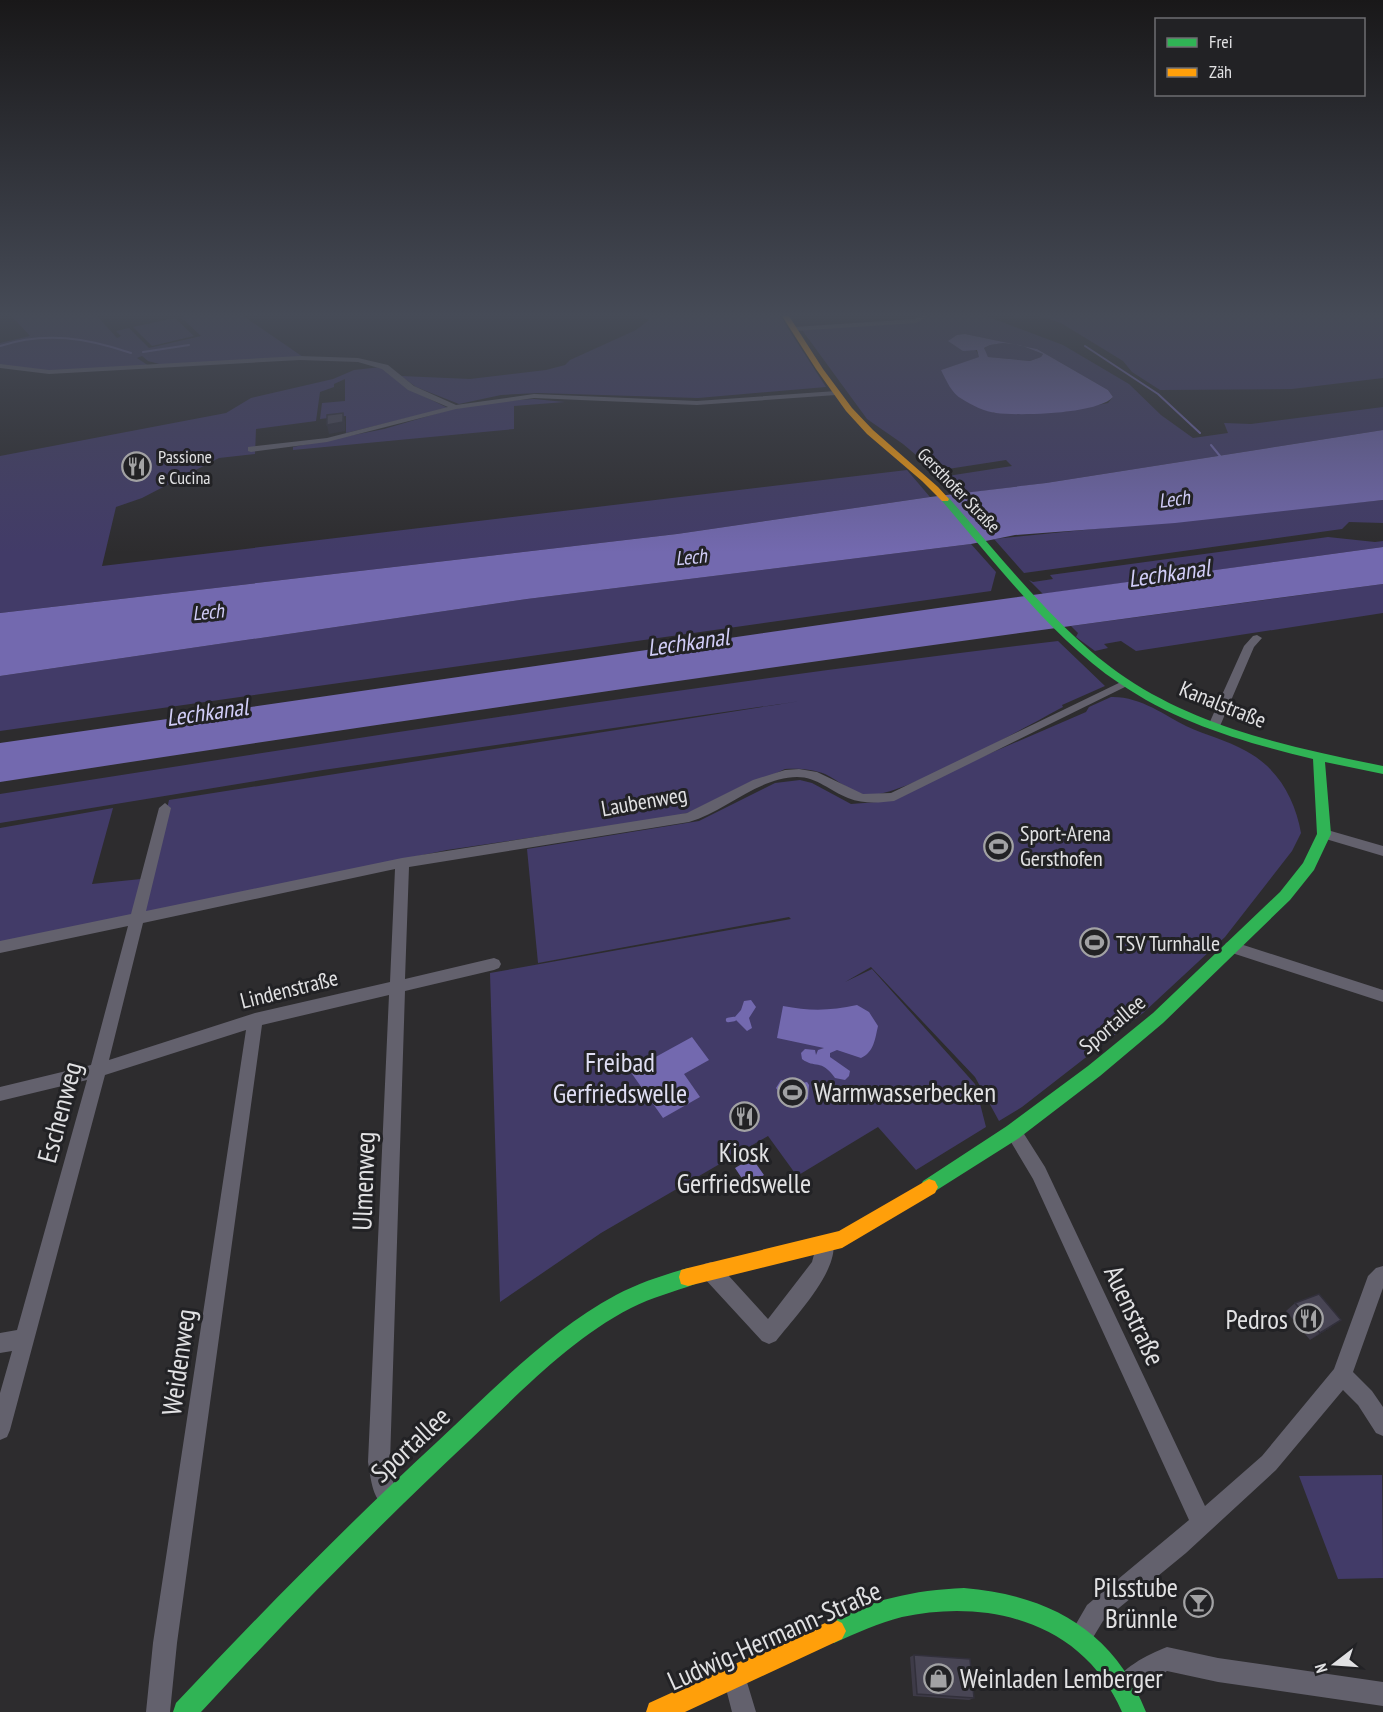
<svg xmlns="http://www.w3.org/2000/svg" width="1383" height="1712" font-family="'PT Sans Narrow',sans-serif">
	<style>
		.green { fill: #423b68; fill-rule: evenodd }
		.water { fill: #7369af; fill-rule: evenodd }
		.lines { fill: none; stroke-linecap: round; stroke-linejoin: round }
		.stream-far1 { stroke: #7369af; stroke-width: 2 }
		.stream { stroke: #7369af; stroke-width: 4.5 }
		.street { fill: #63616d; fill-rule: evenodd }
		.fast { fill: #30b455; fill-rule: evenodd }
		.slow { fill: #ff9f0a; fill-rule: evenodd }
		.wall { fill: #3e3b48 }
		.shaded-wall { fill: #32303b }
		.building { fill: #484554; stroke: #32303b; stroke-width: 1.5 }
		.labels { text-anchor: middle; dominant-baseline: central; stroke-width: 6; stroke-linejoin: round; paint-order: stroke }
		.far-poi-label { font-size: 18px; fill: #e1e1e3; stroke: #222225; text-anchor: start }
		.far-street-label { font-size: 18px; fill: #e1e1e3; stroke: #222225 }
		.far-water-label { font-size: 20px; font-style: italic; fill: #d1cdf7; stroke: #222225 }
		.street-label { font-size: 22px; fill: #e1e1e3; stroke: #222225 }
		.poi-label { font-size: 22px; fill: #e1e1e3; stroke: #222225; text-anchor: start }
		.water-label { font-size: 24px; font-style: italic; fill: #d1cdf7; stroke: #222225 }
		.near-park-label { font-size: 27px; fill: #dfdef3; stroke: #222225 }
		.near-poi-label { font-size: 27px; fill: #e1e1e3; stroke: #222225; text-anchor: start }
		.near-street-label { font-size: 27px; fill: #e1e1e3; stroke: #222225 }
	</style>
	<rect width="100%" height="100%" fill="#2d2c2e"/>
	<path class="green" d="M9 313H94L117 338 121 336 116 331 129 328 149 348 201 336 181 317 194 313H239L303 357 163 365 148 361 142 356 137 358 149 366 49 371 0 365V343L30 336Z
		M635 313H778L826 387 698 398 538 393 501 395 459 404 416 387 401 376 470 379 546 370 565 365 570 360 636 330 649 320Z
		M932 313H978L1063 345 1129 384 1161 415 1193 438 1228 433 1224 423 1251 424 1383 407V430L1046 483 958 494 941 477 1012 466 1006 460 935 471 903 444 867 419 802 330 916 322 930 316ZM965 334 1037 349 1108 390 1113 397 1108 403 1063 412 994 413 941 370 980 357Z
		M1383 313V378L1292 389 1160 390 1132 372 1123 361 1061 323 1037 315 1015 317 1005 314Z
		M175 318 194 336 152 346 133 327Z
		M1003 343 1020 345 1043 354 1041 357 1030 361 988 357 983 349 990 345Z
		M381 367 409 389 448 408 346 433V416L320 419 322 403 345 401V379L334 384V387L320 392 316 421 256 429 255 454 219 458 142 498 116 507 102 566 907 470 930 497 677 534 0 613V456L226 413 251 398 333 379 354 370Z
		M534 399 565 402 514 406V429L293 450V447L384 429 449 410 486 402Z
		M1383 500V523L1349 522 1342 529 1024 573 994 539Z
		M1328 537 1375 542 1383 541V547L1043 594 1029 580 1033 582 1053 579 1050 575Z
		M971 544 996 572 991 591 0 731V676L527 599Z
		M1383 584V613L1136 651 1121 641 1104 644 1108 648 1095 651 1076 637 1078 633 1071 626Z
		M1058 641 1105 686 1062 705 1063 707C1029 725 897 800 866 795 851 792 839 781 825 774 814 769 797 768 785 769L698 810 676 816 447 850 0 942V828L113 808 92 884 151 878 169 800 801 701 323 770 0 823V794C352 739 704 683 1058 641Z
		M1111 697C1140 696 1166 716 1186 726 1205 735 1227 740 1246 751 1278 768 1295 799 1301 833L1292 851 1225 937 1143 1013 1022 1107 999 1121 975 1077 871 967 845 982 872 969 975 1084 986 1127 916 1170 878 1127 797 1176 768 1136 601 1233 500 1302 490 973 791 919 789 917 538 963 527 849 699 821 775 783 800 780 812 783 851 804 877 802 1086 712 1089 707Z
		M1382 1475 1383 1578 1338 1579 1299 1476Z"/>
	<path class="water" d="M965 334 1037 349 1108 390 1113 397C1098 414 1020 416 996 413 986 412 971 405 962 399 952 394 946 380 941 370L979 357 977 350 963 351 948 341 957 335ZM1003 343 1020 345 1043 354 1041 357 1030 361 988 357 984 348 990 345Z
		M1383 430V500L1175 523 1015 535 971 544 527 599 0 676V613L677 534 930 497 1046 483Z
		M1383 547V584C921 645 460 711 0 782V743L938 608Z
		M751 1000 756 1007 749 1018 752 1028 747 1031 734 1018 741 1010 744 1001Z
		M857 1005 869 1012 878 1026C875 1039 874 1052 861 1058L837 1050 830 1053V1057L850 1071 849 1076 845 1080 835 1078C821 1058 815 1069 802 1059L801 1053 805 1049 815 1050 816 1055 818 1050 824 1048 777 1038 783 1006C809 1011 830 1011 857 1005Z
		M692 1037 709 1060 684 1074 700 1097 663 1118 630 1071Z
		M781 1080 790 1082V1088L798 1086 799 1091 802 1083 807 1082 809 1085 808 1099 804 1101 799 1097 797 1099 792 1095 790 1103H787V1097L781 1095 776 1088Z
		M752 1158 764 1175 747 1186 735 1168Z"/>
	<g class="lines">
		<path class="stream-far1" d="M0 346C45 331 87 338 131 353
			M1085 346 1158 394 1200 433
			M143 352 189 345
			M1211 445 1220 456"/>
		<path class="stream" d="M728 1020 734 1019"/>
		<path class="street" d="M925 313H934L916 323 794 331 791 329 794 327 915 319Z
			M300 356 358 358 388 365 414 386 456 405 534 394 697 401 836 391 840 393 836 395 697 405 534 398 456 409 327 442 251 452 248 451V447L327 438 448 407 408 390 382 369 358 362 300 360 49 374 0 368V364L49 370Z
			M1257 635 1262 638 1254 647 1220 726 1218 729H1210L1208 726 1244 646 1253 636Z
			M1125 680 1129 681V685L894 801C878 803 863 804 848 798 830 791 817 777 797 777 757 778 726 811 689 822L409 867 405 979 494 958 499 960 501 964 499 968 494 970 405 991 390 1462 394 1486 401 1499 398 1507 390 1510C372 1502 371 1479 368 1462L389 995 262 1025 177 1643 170 1712H146L153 1643 246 1030 105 1075 10 1430 7 1437 0 1440V1393L12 1351 0 1353V1333L17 1330 87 1080 0 1101V1087L91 1065 128 926 0 953V941L131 914 159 808 165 803 171 808 146 911 402 858 687 813 753 780 785 770 799 769 817 772 863 794 891 793ZM395 869 390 982 255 1013 109 1060 143 923Z
			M1324 829 1383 846V856L1319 837 1317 834Z
			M1231 941 1383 990V1002L1226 951 1224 947 1226 943Z
			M1013 1124 1019 1126 1045 1167 1205 1506 1262 1456 1334 1369 1368 1276 1376 1268 1383 1266V1288L1353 1372 1372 1391 1383 1407V1436L1376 1433 1358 1405 1343 1390 1276 1470 1186 1553 1103 1621 1089 1644 1081 1648 1073 1644 1069 1636 1087 1605 1189 1520 1033 1179 1005 1132 1007 1126Z
			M825 1236 832 1239C843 1267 793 1319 776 1341L769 1344 762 1341 704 1278 702 1271 704 1264 711 1262 718 1264 768 1319 812 1262 818 1239Z
			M1167 1647 1218 1658 1383 1682V1706L1218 1682 1167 1671 1131 1697 1123 1701 1115 1697 1111 1689C1120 1668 1147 1655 1167 1647Z
			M735 1665 743 1669 756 1712H732L723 1677 727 1669Z"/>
		<path class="fast" d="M942 497H948C1000 556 1061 635 1126 678 1202 729 1295 748 1383 766V774L1325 762 1331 834 1314 870 1290 900 1163 1023 1100 1076 1019 1138 929 1195 923 1193 920 1187 923 1181 1007 1126 1088 1066 1153 1013 1280 892 1303 863 1317 834 1313 759C1246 743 1177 723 1119 683 1054 640 993 560 942 501Z
			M688 1268 695 1270 697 1277 695 1284C674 1292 652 1297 631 1308 569 1340 520 1393 470 1440 377 1527 288 1618 201 1712H173L176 1703C260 1614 346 1526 437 1442 493 1390 548 1332 616 1295 639 1283 663 1275 688 1268Z
			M964 1588C1048 1595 1114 1630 1146 1712H1122C1084 1623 990 1598 902 1617 878 1623 857 1633 834 1643L826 1639 822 1631 826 1623C870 1600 914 1590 964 1588Z"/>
		<path class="slow" d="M780 313H787L823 369 852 408 873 430 938 487 949 499 948 501H942L922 481 867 434 846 411 816 369Z
			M929 1179 935 1181 938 1187 935 1193 842 1248 688 1286 681 1284 679 1277 681 1270 688 1268 839 1231Z
			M834 1619 842 1623 846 1631 842 1639 685 1712H646L649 1703Z"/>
	</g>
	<path class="wall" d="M1295 1303 1331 1327 1310 1340 1286 1311Z
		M914 1655 974 1698 969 1700 913 1696 910 1657Z"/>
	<path class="shaded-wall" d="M343 413 345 422V431L329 434 327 425Z
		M1341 1320 1331 1327 1310 1340 1320 1333Z"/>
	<path class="building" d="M343 413V422L327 425V415Z
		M1319 1294 1341 1320 1320 1333 1295 1303Z
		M914 1655 970 1659 974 1698 917 1694Z"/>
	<linearGradient id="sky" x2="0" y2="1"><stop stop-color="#191819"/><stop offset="0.57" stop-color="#464b57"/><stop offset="1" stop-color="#464b57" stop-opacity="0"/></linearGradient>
	<rect width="1383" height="553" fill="url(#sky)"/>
	<defs>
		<symbol id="restaurant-ring" viewBox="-11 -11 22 22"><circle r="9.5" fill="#222225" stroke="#a2a2a4" stroke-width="1.5"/><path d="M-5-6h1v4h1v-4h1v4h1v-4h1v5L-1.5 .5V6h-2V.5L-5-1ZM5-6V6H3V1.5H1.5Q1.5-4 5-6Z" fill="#a2a2a4"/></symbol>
		<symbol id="stadium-ring" viewBox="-11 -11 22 22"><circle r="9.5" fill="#222225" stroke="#a2a2a4" stroke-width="1.5"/><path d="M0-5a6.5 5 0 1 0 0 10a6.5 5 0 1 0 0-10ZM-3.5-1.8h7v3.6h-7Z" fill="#a2a2a4"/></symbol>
		<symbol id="bar-ring" viewBox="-11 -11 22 22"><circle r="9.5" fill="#222225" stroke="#a2a2a4" stroke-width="1.5"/><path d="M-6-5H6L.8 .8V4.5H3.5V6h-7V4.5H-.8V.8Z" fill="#a2a2a4"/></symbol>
		<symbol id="shop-ring" viewBox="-11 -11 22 22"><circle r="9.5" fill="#222225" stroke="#a2a2a4" stroke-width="1.5"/><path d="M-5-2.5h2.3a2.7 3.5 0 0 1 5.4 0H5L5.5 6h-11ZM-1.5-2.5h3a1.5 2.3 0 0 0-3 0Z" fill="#a2a2a4"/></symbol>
	</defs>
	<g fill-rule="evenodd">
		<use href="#restaurant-ring" x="120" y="450" width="33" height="33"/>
		<use href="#stadium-ring" x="982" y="830" width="33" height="33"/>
		<use href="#stadium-ring" x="1078" y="926" width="33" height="33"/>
		<use href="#stadium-ring" x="776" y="1076" width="33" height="33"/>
		<use href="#restaurant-ring" x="728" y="1100" width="33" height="33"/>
		<use href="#restaurant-ring" x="1292" y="1302" width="33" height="33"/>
		<use href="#bar-ring" x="1182" y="1586" width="33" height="33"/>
		<use href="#shop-ring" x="922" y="1662" width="33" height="33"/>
	</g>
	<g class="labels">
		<g class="far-poi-label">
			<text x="158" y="456">Passione<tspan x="158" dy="21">e Cucina</tspan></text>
		</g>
		<g class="far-street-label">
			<text transform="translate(959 490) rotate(46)">Gersthofer Straße</text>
		</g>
		<g class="far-water-label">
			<text transform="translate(1174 499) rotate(-8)">Lech</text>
			<text transform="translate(691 557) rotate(-6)">Lech</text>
			<text transform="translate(208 612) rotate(-6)">Lech</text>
		</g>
		<g class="street-label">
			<text transform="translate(1223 704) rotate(22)">Kanalstraße</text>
			<text transform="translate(644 801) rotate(-10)">Laubenweg</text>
			<text transform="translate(289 989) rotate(-14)">Lindenstraße</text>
			<text transform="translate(1112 1024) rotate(-40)">Sportallee</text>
		</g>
		<g class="poi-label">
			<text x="1020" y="833">Sport-Arena<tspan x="1020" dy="25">Gersthofen</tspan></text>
			<text x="1116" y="943">TSV Turnhalle</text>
		</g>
		<g class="water-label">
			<text transform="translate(1169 573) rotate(-8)">Lechkanal</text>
			<text transform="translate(688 642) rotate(-8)">Lechkanal</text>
			<text transform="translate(207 712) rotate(-8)">Lechkanal</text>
		</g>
		<g class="near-park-label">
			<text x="620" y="1062">Freibad<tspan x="620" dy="31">Gerfriedswelle</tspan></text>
		</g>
		<g class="near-poi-label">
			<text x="814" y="1092">Warmwasserbecken</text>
			<text x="744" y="1152" text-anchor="middle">Kiosk<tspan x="744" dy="31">Gerfriedswelle</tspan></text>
			<text x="1288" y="1319" text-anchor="end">Pedros</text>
			<text x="1178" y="1587" text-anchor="end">Pilsstube<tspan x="1178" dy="31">Brünnle</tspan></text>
			<text x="960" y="1678">Weinladen Lemberger</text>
		</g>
		<g class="near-street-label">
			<text transform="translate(59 1112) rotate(-75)">Eschenweg</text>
			<text transform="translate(363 1181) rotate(-88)">Ulmenweg</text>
			<text transform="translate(1135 1315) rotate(65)">Auenstraße</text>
			<text transform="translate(178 1362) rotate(-82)">Weidenweg</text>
			<text transform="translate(410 1444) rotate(-43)">Sportallee</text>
			<text transform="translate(774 1635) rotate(-24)">Ludwig-Hermann-Straße</text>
		</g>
	</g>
	<rect x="1155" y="18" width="210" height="78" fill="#222225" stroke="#6e6e71" stroke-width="1.5"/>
	<rect x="1167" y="38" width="30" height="9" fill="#30b455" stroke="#6e6e71" stroke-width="1.5"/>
	<text x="1209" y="48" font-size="18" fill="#e1e1e3">Frei</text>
	<rect x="1167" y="68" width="30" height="9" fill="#ff9f0a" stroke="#6e6e71" stroke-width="1.5"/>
	<text x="1209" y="78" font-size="18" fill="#e1e1e3">Zäh</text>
	<g transform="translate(1335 1664) rotate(253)" stroke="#222225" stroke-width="4.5" paint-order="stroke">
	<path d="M0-4.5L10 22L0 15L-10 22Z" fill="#e1e1e3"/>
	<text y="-9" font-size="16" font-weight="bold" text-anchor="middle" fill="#e1e1e3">N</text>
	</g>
</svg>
